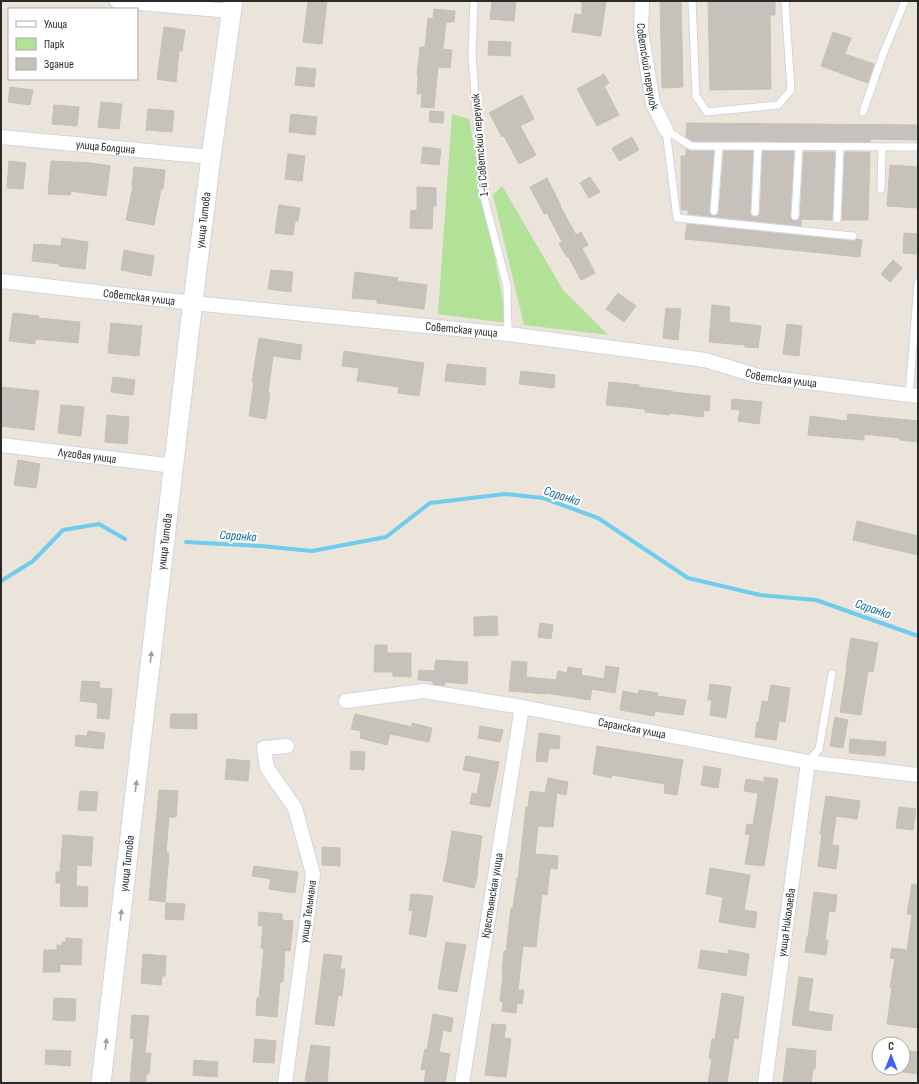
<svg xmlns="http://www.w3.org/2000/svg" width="919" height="1084" font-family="'Sofia Sans Condensed',sans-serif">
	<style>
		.green { fill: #b2e198 }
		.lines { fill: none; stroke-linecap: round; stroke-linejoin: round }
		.stream { stroke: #6fccec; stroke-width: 4 }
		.building { fill: #c6c1bb; stroke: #c6c0b5 }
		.service-casing { stroke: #d0d4e2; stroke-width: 9 }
		.minor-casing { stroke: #d0d4e2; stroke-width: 16 }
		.secondary-casing { stroke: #d0d4e2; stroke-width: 21 }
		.service { stroke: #fff; stroke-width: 7 }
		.minor { stroke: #fff; stroke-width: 14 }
		.secondary { stroke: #fff; stroke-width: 19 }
		.oneway { fill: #9f9f9f }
		.labels { text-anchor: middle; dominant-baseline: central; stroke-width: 4; stroke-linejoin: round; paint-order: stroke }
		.street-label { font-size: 12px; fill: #292929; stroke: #fff }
		.water-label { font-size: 13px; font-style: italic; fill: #106996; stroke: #fff }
	</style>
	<rect width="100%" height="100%" fill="#ebe4db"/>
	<path class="green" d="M452 114 469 119 507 323 438 314Z
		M502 186 563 290 608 335 524 325 493 195Z"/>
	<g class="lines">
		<path class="stream" d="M186 542 261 546 312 551 386 537 430 503 505 494 543 498 598 518 688 578 760 595 816 600 918 636
			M1 581 33 561 63 530 99 524 125 539"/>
	</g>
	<path class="building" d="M308 1H327L322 44 303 42Z
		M492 1H516L514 21 490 19Z
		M582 1H606L601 36 572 32 575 14 582 15Z
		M660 1H681L683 87 662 88Z
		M708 1H770V3L775 2V15H770L771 89 710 90Z
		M434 9 455 11 454 22H446L443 49 452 50 450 68 438 67 434 108 421 107 422 94H417L418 75H417L420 47H425L428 18 433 19Z
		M164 27 185 30 182 51H179L176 82 157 79Z
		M833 32 851 38 845 54 874 64 868 83 821 66Z
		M489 41 511 42 510 56 488 55Z
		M297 67 316 69 314 87 295 85Z
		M604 74 609 83 604 86 619 115 597 126 577 89Z
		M10 87 33 90 30 105 8 102Z
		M522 95 534 119 520 126 536 155 519 164 504 136 502 137 489 113Z
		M101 102 122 104 119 129 98 127Z
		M54 105 79 107 77 126 52 124Z
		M148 109 174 111 172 132 146 130Z
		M430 111 444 112 443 123 429 122Z
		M291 114 317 117 315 135 289 132Z
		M687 123 918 125V140L870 139V142L692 141 686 137Z
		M632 137 639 150 619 161 612 148Z
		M423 147 441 149 439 165 421 163Z
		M686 149 691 151H714L709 211 711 215 714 216 718 214 719 211 724 151H753L750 212 752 216 755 217 759 215 760 212 763 151H794L790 216 792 220 795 221 799 219 800 216 804 152H835L832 220 801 219V226L688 214V210H681V156H686Z
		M845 152H870L868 220H842Z
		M288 154 305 156 302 181 285 179Z
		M9 161 26 163 23 189 7 188Z
		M51 161 92 163 110 166 106 196 71 191 70 195 48 194Z
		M890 165 918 167V208L887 206Z
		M134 167 165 170 163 189H161L154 225 126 220 133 186H132Z
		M590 177 600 192 589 198 580 183Z
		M547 178 561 206H560L576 235 581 232 588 245 582 248 595 273 581 280 568 256 567 257 559 244 562 242 547 213 544 214 530 187Z
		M417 187 436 188V206H433L432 229 410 228 411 210 417 211Z
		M279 205 300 208 298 221H295L293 235 275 233Z
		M687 224 852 241 857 239 862 240 860 257 685 239Z
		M904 233 918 234V254L903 253Z
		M62 238 88 242 85 269 59 266V264L32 261 34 244 61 246Z
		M124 250 154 256 151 276 121 270Z
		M893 260 902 268 890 282 881 274Z
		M271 270 293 272 291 292 268 289Z
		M355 272 398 278 397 281 427 285 424 309 377 303V300L352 298Z
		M618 293 636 306 624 322 606 309Z
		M712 305 730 307 729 322 761 326 758 348 745 347V345L709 342Z
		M666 308 681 309 678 340 663 338Z
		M13 313 39 316 38 318 80 322 78 343 35 339V344L9 341Z
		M111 323 142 326 139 356 108 353Z
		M787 324 802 326 799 356 783 354Z
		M259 338 302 345 300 360 273 356 268 393H270L266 419 249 416 254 382H252Z
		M344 351 424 363 419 396 398 393 399 387 357 381 359 368 342 366Z
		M447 364 486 368 485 385 445 381Z
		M521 371 555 375 554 388 519 384Z
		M113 377 135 380 133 395 111 392Z
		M609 382 639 385V387L672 391V392L710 396 709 411 704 410 703 417 669 413V415L645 412V409L606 405Z
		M1 387 39 391 34 430 1 426Z
		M732 399 762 402 759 424 738 421 740 410 731 409Z
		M61 405 84 407 81 436 58 433Z
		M848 414 918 421V442L900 440V438L864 434V440L808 435 810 416 847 421Z
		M107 415 129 417 127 444 105 442Z
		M18 460 40 464 36 488 14 485Z
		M857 521 918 536V555L853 540Z
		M497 616 498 635 474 636V617Z
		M540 623 553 625 551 639 538 637Z
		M851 638 878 643 873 672 868 671 861 715 840 712 847 667H846Z
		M375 645H387V653H411V677L393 676V672H374Z
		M436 660 468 662 467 684 445 682 444 686 433 684V681L418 680 419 670 434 671Z
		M512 661 527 662 526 677 556 680 558 671 567 673 568 667 582 669 581 675 604 679 606 666 619 668 615 693 592 689 590 700 546 693V694L509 691Z
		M82 681 100 682 99 688 112 689 109 719 97 718 98 703 80 701Z
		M710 684 731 687 726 718 710 715 712 700H708Z
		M771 685 790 688 785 722 779 721 776 740 755 737 757 722H759L762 701 768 702Z
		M639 690 658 693 657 696 686 700 683 715 655 711 654 716 620 710 623 691 638 694Z
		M171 714H197V729L170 728Z
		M355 714 412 727V723L432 728 429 742 390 734 387 745 360 738 361 731 351 729Z
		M835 717 848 720 843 748 830 746Z
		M480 726 503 730 500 742 478 738Z
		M88 731 105 733 103 749 75 746 76 735 87 736Z
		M539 733 560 736 559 749 549 748 547 762 536 761Z
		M850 739 886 742 885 756 849 753Z
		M597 746 683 760 677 795 664 793 665 784 612 775 611 778 593 774Z
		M351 751 365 752 364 770 350 769Z
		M466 756 499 762 490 807 470 804 472 793 477 794 481 773 463 770Z
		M227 759 250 761 248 781 225 779Z
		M704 766 721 769 718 788 701 785Z
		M764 777 778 779 764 866 745 864 750 835 745 834 747 824 753 825 758 793 744 791 746 779 764 782Z
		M548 778 568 782 566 795 557 793 553 827 538 826 535 854 558 856 557 869 550 868 547 895 542 894 536 947 523 946 518 990H524L522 1004 517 1003 516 1013 502 1011 503 1002 500 1001 503 974H502L504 951 506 952 511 908H513L517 878 518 879 526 807H528L530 791 545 793Z
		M159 790 178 791 176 817H169L166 853H169L165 902 149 900Z
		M80 791 98 792 96 811 78 810Z
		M826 796 860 801 857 819 836 816 832 845 839 846 836 869 818 866 822 834H820Z
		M899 807 916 809 913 830 896 828Z
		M452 831 482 836 477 873H478L474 888 443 881 447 861Z
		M63 835 93 837 91 866 77 865 76 886 88 887 87 907 60 906 61 883H56V872H60Z
		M322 847 340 848V866L322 865Z
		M254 866 298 872 295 893 269 889 271 879 252 876Z
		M710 868 750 875 744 910 757 912 755 928 719 922 723 897 706 894Z
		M912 884 918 885V1028L887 1024 892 988 890 987 895 959 890 958 892 948 907 950 912 915H913L907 914Z
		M814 892 837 895 835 912 829 911 825 940H828L826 955 805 952 807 937H808Z
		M411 894 433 896 426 937 409 934 413 911 409 910Z
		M166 903 185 904 183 920 165 919Z
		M259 912 282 914V920L293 921 290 951 285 950 283 982H280L277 1017 256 1015 257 998H259L264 949 261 948 263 926H258Z
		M66 938 82 939 81 965 60 964V972H43L44 950H57V945L62 946V942H66Z
		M446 942 466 945 457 992 438 989Z
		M701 950 728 954V950L749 954 746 976 698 968Z
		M143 954 166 956 165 976H162L161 985 141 983Z
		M324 954 342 956 340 969H345L342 996 338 995 334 1026 315 1024Z
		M799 977 813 979 808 1011 833 1015 831 1031 792 1025Z
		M722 993 744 997 738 1039 734 1038 727 1083H708L712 1059 709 1058 712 1039H715Z
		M54 998 76 999 75 1021 53 1020Z
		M433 1014 453 1018 451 1032 443 1030 439 1052 450 1054 445 1083 424 1082 426 1070 421 1069 425 1049 427 1050Z
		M132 1015 149 1016 145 1053H151L149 1074H146V1083L130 1082 134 1039 130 1038Z
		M492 1024 506 1025 504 1038 511 1039 506 1077 485 1075Z
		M255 1039 276 1041 274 1063 253 1062Z
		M311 1045 330 1047 327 1083 305 1081Z
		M787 1048 816 1051 815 1069H813L811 1083H783Z
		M46 1050 71 1051 70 1066 45 1064Z
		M903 1050 918 1052V1074L903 1072Z
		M194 1060 218 1062 217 1077 193 1075Z"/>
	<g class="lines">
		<defs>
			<path id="service" d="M474 1 472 56 483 193 507 286 508 334
				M692 1 696 96 707 112 778 105 791 90 785 1
				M863 112 883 54 905 1
				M666 130 677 218 853 236
				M666 130 691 146 918 147
				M881 189 882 147
				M714 211 719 146
				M755 212 758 146
				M795 216 799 147
				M837 219 840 147
				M909 395 918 283
				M808 762 819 749 832 674"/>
			<g id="minor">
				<path d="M117 1 231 11"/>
				<path id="s1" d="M642 1 641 30 653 104 666 130"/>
				<path id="s2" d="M1 137 211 157"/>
				<path id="s3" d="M1 281 193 303 508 334 705 360 758 376 918 396"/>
				<path id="s4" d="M1 445 174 466"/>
				<path id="s5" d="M346 701 424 691 522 707 808 762 918 775"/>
				<path id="s6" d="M285 1083 313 874 295 808 267 768 264 748 287 746"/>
				<path id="s7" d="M462 1083 522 707"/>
				<path id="s8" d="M765 1083 808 762"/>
			</g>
			<g id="secondary">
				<path id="s9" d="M101 1083 190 326 211 157 233 1"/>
			</g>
		</defs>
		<use href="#service" class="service-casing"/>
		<use href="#minor" class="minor-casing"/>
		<use href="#secondary" class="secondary-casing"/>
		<use href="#service" class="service"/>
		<use href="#minor" class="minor"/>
		<use href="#secondary" class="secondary"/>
	</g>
	<defs><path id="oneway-solid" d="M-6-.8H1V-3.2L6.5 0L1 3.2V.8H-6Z"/></defs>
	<g class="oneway">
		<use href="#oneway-solid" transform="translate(151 657) rotate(-83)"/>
		<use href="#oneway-solid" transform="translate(136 786) rotate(-83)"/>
		<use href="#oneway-solid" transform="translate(121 915) rotate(-83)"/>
		<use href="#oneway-solid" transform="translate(106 1044) rotate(-83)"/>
	</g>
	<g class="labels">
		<g class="street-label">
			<text stroke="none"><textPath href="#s1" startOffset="66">Советский переулок</textPath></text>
			<text transform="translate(480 145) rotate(-95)">1-й Советский переулок</text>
			<text stroke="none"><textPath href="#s2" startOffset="105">улица Болдина</textPath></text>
			<text stroke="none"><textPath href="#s9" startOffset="869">улица Титова</textPath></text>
			<text stroke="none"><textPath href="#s3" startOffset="139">Советская улица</textPath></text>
			<text stroke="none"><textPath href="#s3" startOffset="463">Советская улица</textPath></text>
			<text stroke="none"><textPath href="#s3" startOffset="787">Советская улица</textPath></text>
			<text stroke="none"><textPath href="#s4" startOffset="87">Луговая улица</textPath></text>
			<text stroke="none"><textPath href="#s9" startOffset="545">улица Титова</textPath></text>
			<text stroke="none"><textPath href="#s5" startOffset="290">Саранская улица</textPath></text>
			<text stroke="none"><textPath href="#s9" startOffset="221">улица Титова</textPath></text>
			<text stroke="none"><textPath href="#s7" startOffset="190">Крестьянская улица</textPath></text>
			<text stroke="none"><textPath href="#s6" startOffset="173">улица Тельмана</textPath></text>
			<text stroke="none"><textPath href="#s8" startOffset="162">улица Николаева</textPath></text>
		</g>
		<g class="water-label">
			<text transform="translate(562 496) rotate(18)">Саранка</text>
			<text transform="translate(238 536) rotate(4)">Саранка</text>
			<text transform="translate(873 609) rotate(19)">Саранка</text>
		</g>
	</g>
	<rect width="919" height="1084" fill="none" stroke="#292929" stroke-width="4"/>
	<rect x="8" y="8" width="130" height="72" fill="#ffffff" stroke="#a9a9a9"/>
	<rect x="16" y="21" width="20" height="6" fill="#ffffff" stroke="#a9a9a9"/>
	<text x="44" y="28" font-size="12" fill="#292929">Улица</text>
	<rect x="16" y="38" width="20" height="12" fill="#b2e198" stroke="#a9a9a9"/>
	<text x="44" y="48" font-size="12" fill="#292929">Парк</text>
	<rect x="16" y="58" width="20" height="12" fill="#c6c1bb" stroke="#a9a9a9"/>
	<text x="44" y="68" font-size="12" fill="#292929">Здание</text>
	<g transform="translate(891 1056)"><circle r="19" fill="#ffffff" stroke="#a9a9a9"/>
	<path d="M0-3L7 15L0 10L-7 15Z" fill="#3d61f6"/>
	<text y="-6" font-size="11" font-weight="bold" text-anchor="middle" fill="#292929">С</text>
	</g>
</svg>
